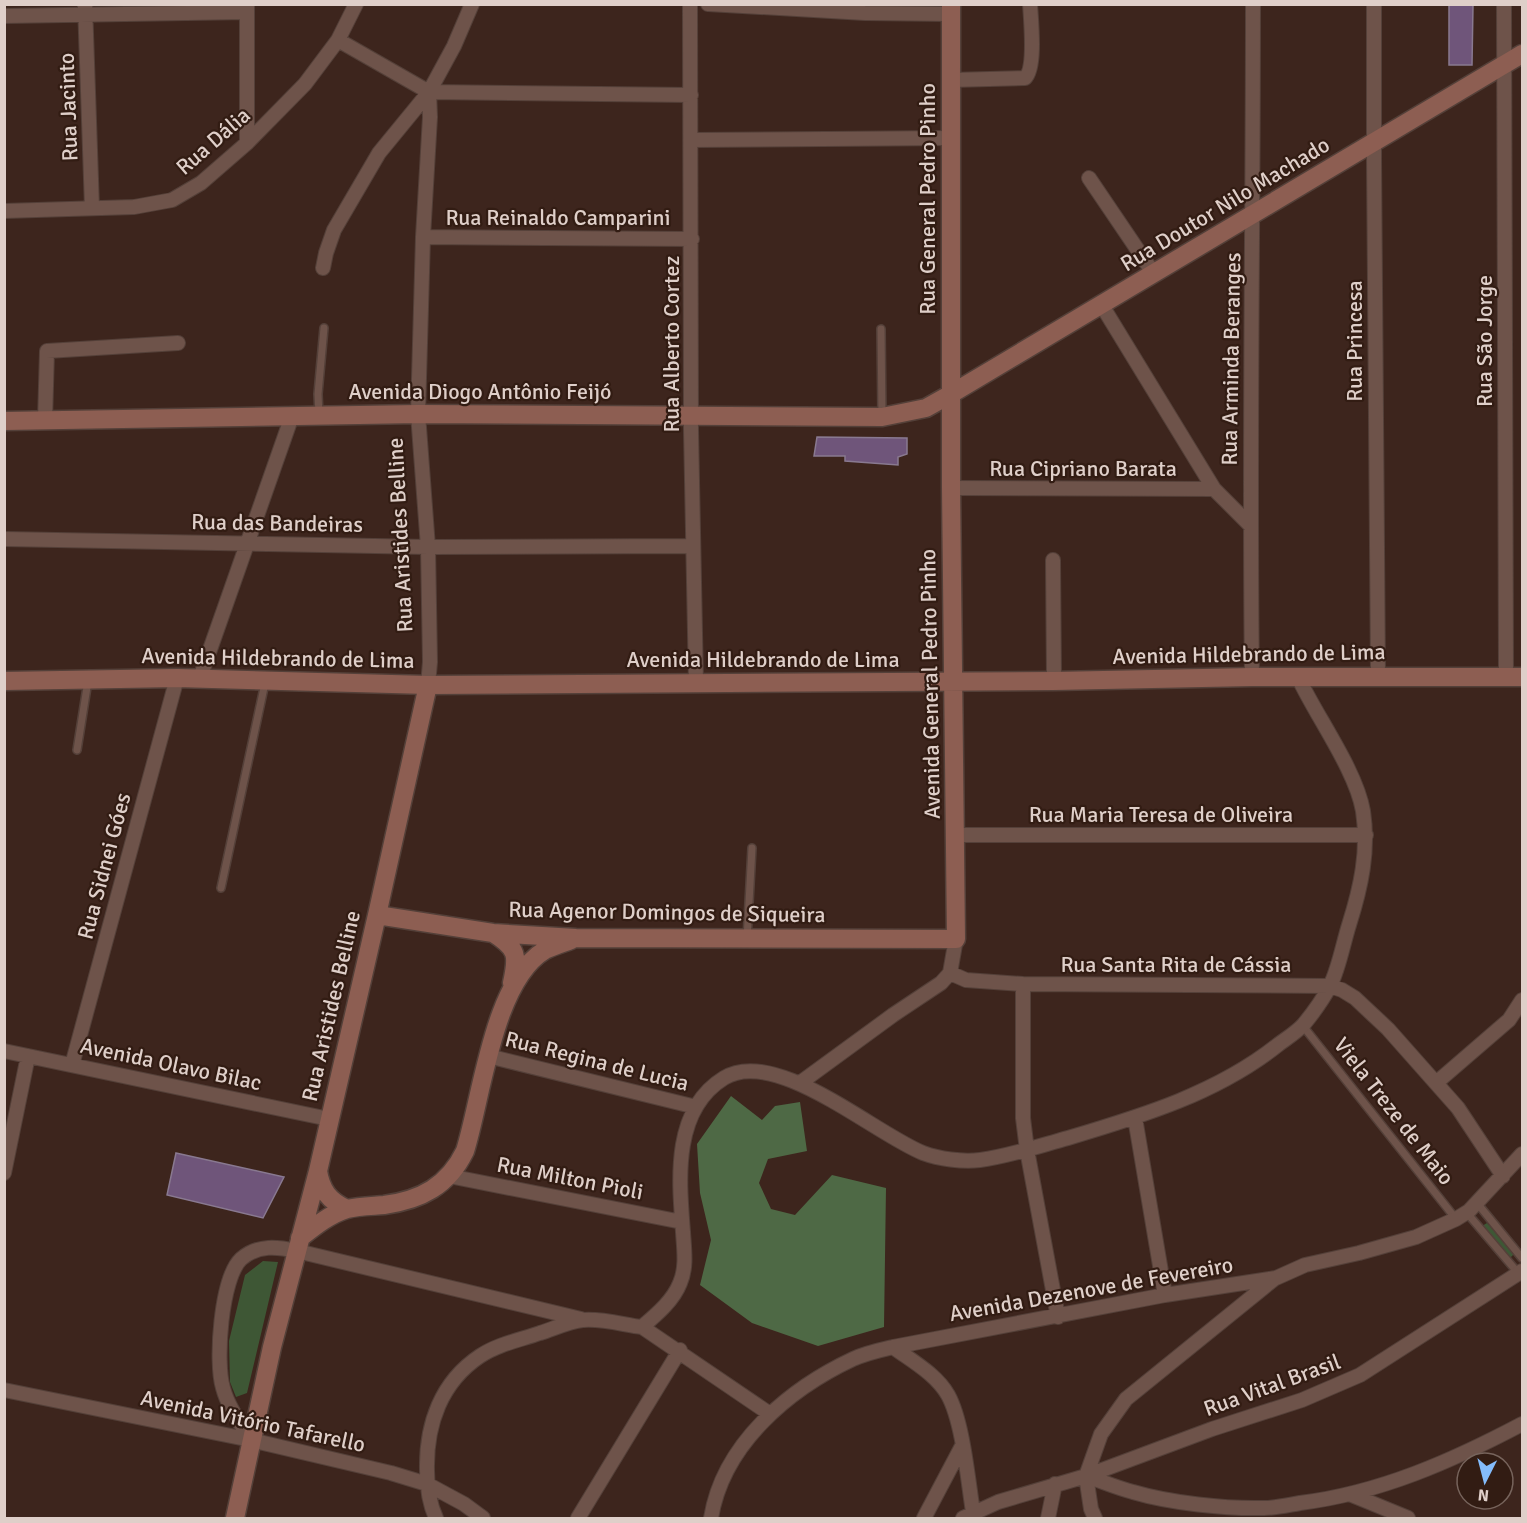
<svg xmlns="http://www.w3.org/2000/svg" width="1527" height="1523" font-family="Signika,sans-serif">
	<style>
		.green { fill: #3e5735 }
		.forest { fill: #4e6945 }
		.building { fill: #6f557a; stroke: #897990; stroke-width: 1.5 }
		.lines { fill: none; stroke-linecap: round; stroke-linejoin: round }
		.lane-casing { stroke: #544039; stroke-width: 10 }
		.street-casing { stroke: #544039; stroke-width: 16 }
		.secondary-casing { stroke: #544039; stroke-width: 21 }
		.lane { stroke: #6e534a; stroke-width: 7 }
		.street { stroke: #6e534a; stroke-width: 14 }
		.secondary { stroke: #8d5e52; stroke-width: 18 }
		.labels { text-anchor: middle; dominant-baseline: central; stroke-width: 4.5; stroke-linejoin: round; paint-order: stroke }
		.street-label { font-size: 22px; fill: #dfcfc9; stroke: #321c13 }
	</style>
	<rect width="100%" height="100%" fill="#3d251d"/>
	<path class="green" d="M1487 1223 1514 1254 1510 1258 1482 1226Z
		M263 1261 278 1262 247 1393 236 1397 230 1382 229 1341 245 1275Z"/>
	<path class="forest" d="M731 1096 762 1120 775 1106 800 1102 807 1151 768 1159 759 1183 771 1209 795 1215 832 1175 886 1188 884 1327 818 1346 752 1323 700 1285 711 1240 700 1193 697 1144Z"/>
	<path class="building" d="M1449 5H1473L1472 65H1449Z
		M817 437 907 438V454L898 457V465L845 461V456H814Z
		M176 1153 284 1177 263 1218 167 1195Z"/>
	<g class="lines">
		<defs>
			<path id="lane" d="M881 329 882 417
				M319 415 318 394 324 328
				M77 750 88 681
				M221 888 265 683
				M747 939 752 848
				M1303 1026 1456 1219
				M1477 1203 1522 1258
				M1467 1213 1519 1274"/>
			<path id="street" d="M85 4 92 208
				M690 4 691 430 696 683
				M708 4 865 13 951 14
				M1374 4V157L1378 676
				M1504 4 1506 677
				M4 16 247 12
				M338 40 429 92 691 95
				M951 80 1025 78C1036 68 1031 21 1030 4
				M691 140 951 138
				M247 143V4
				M1089 178 1154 274
				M4 211 134 207 172 200 201 183 247 143 305 84 338 40 356 4
				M423 237 692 239
				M323 268 326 253 334 230 379 153 429 92
				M1101 304 1214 489 1250 525
				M45 421 47 351 178 343
				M951 488 1214 489
				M4 539 428 547 693 546
				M1053 560 1054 681
				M1252 677C1249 453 1253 229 1253 4
				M200 678 292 416
				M428 685 430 662 428 547 418 414 423 237 430 117 429 92 454 46 472 4
				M956 835H1366
				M950 973 966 980 1023 984 1330 986 1342 990 1355 998 1388 1029 1458 1108 1503 1176
				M950 973 956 939
				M1023 984V1118L1027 1150 1058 1317
				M4 1051 329 1119
				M488 1056 696 1107
				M72 1065 177 678
				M800 1083 893 1015 941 983 950 973
				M1436 1083 1509 1020 1522 1000
				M1135 1118 1165 1295
				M4 1173 28 1056
				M449 1176 682 1222
				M642 1327 770 1414
				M893 1347C912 1361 936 1374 948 1395 963 1422 968 1481 973 1512
				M4 1390 251 1440 391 1473 427 1484 464 1504 483 1518
				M251 1440C241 1424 228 1407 223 1388 215 1362 221 1278 241 1259 258 1244 278 1247 297 1251L581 1319
				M1086 1476C1101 1481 1117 1488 1133 1492 1170 1503 1226 1509 1264 1508 1276 1508 1288 1505 1300 1503 1380 1493 1452 1461 1522 1424
				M1352 1495 1408 1518
				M436 1518C429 1503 427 1487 427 1470 426 1424 441 1382 480 1356 498 1344 520 1340 540 1333 553 1329 570 1321 583 1320 601 1318 625 1325 642 1327 656 1315 673 1301 680 1283 687 1267 684 1249 683 1232 679 1180 672 1110 724 1078 775 1046 875 1134 923 1153 939 1159 962 1162 980 1160 1010 1156 1039 1146 1068 1138 1142 1116 1218 1093 1279 1044 1287 1038 1297 1032 1304 1024 1313 1013 1323 999 1330 986 1339 968 1343 944 1349 925 1361 887 1369 851 1363 811 1356 770 1316 716 1298 677
				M578 1518 680 1350
				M711 1518C723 1444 789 1389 853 1359 866 1353 880 1350 893 1347L1165 1295 1276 1278 1305 1265 1359 1253 1416 1237 1456 1219 1469 1211 1522 1154
				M924 1518 962 1446
				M963 1518 998 1502 1086 1476 1212 1429 1302 1400 1360 1375 1522 1271
				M1048 1518 1055 1484
				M1095 1518 1091 1509 1086 1476 1101 1434 1126 1399 1274 1279"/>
			<path id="secondary" d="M4 421 418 414 882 417 926 408 951 394 1522 54
				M4 681 177 678 428 685 1054 681 1252 677H1522
				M377 915 493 933 576 938 956 939 951 488V4
				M493 933C518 949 518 955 512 983
				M318 1171C321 1190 329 1201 347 1209
				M300 1238C314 1227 330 1214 347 1209 359 1206 372 1206 384 1205 421 1200 448 1186 465 1151 482 1097 493 981 545 950 553 946 563 943 571 940
				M235 1518 272 1347 318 1171 377 915 428 685"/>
		</defs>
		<use href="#lane" class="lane-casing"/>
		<use href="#street" class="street-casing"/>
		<use href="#secondary" class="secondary-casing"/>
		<use href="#lane" class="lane"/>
		<use href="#street" class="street"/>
		<use href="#secondary" class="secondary"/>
	</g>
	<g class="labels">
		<g class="street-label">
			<text transform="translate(68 107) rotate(-92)">Rua Jacinto</text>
			<text transform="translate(213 141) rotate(-41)">Rua Dália</text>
			<text transform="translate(927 199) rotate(-90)">Rua General Pedro Pinho</text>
			<text transform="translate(1225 204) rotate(-31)">Rua Doutor Nilo Machado</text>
			<text x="558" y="217">Rua Reinaldo Camparini</text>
			<text transform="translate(1354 341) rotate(-90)">Rua Princesa</text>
			<text transform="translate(1484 341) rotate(-90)">Rua São Jorge</text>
			<text transform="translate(671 344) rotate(-90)">Rua Alberto Cortez</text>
			<text transform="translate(1231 359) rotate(-89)">Rua Arminda Beranges</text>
			<text x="480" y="391">Avenida Diogo Antônio Feijó</text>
			<text x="1083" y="468">Rua Cipriano Barata</text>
			<text transform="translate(277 523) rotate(1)">Rua das Bandeiras</text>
			<text transform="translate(400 535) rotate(-93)">Rua Aristides Belline</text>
			<text transform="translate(1249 654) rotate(-1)">Avenida Hildebrando de Lima</text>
			<text transform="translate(278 658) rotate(1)">Avenida Hildebrando de Lima</text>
			<text x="763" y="659">Avenida Hildebrando de Lima</text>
			<text transform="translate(930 684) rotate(-91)">Avenida General Pedro Pinho</text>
			<text x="1161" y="814">Rua Maria Teresa de Oliveira</text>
			<text transform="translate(104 866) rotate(-75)">Rua Sidnei Góes</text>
			<text transform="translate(667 912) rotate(1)">Rua Agenor Domingos de Siqueira</text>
			<text x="1176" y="964">Rua Santa Rita de Cássia</text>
			<text transform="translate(331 1006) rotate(-77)">Rua Aristides Belline</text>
			<text transform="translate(597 1061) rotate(14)">Rua Regina de Lucia</text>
			<text transform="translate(171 1064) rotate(12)">Avenida Olavo Bilac</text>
			<text transform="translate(1394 1111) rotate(52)">Viela Treze de Maio</text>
			<text transform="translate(570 1178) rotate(11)">Rua Milton Pioli</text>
			<text transform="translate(1091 1289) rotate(-10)">Avenida Dezenove de Fevereiro</text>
			<text transform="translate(1272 1385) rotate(-20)">Rua Vital Brasil</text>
			<text transform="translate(253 1421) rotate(12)">Avenida Vitório Tafarello</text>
		</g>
	</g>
	<rect width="1527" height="1523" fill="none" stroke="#dfcfc9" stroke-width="12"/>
	<g transform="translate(1485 1481) rotate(186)"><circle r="28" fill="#321c13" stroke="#77645c" stroke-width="1.5"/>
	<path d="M0-4.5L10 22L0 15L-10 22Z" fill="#84bcfb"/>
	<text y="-9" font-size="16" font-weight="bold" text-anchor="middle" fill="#dfcfc9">N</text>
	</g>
</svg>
